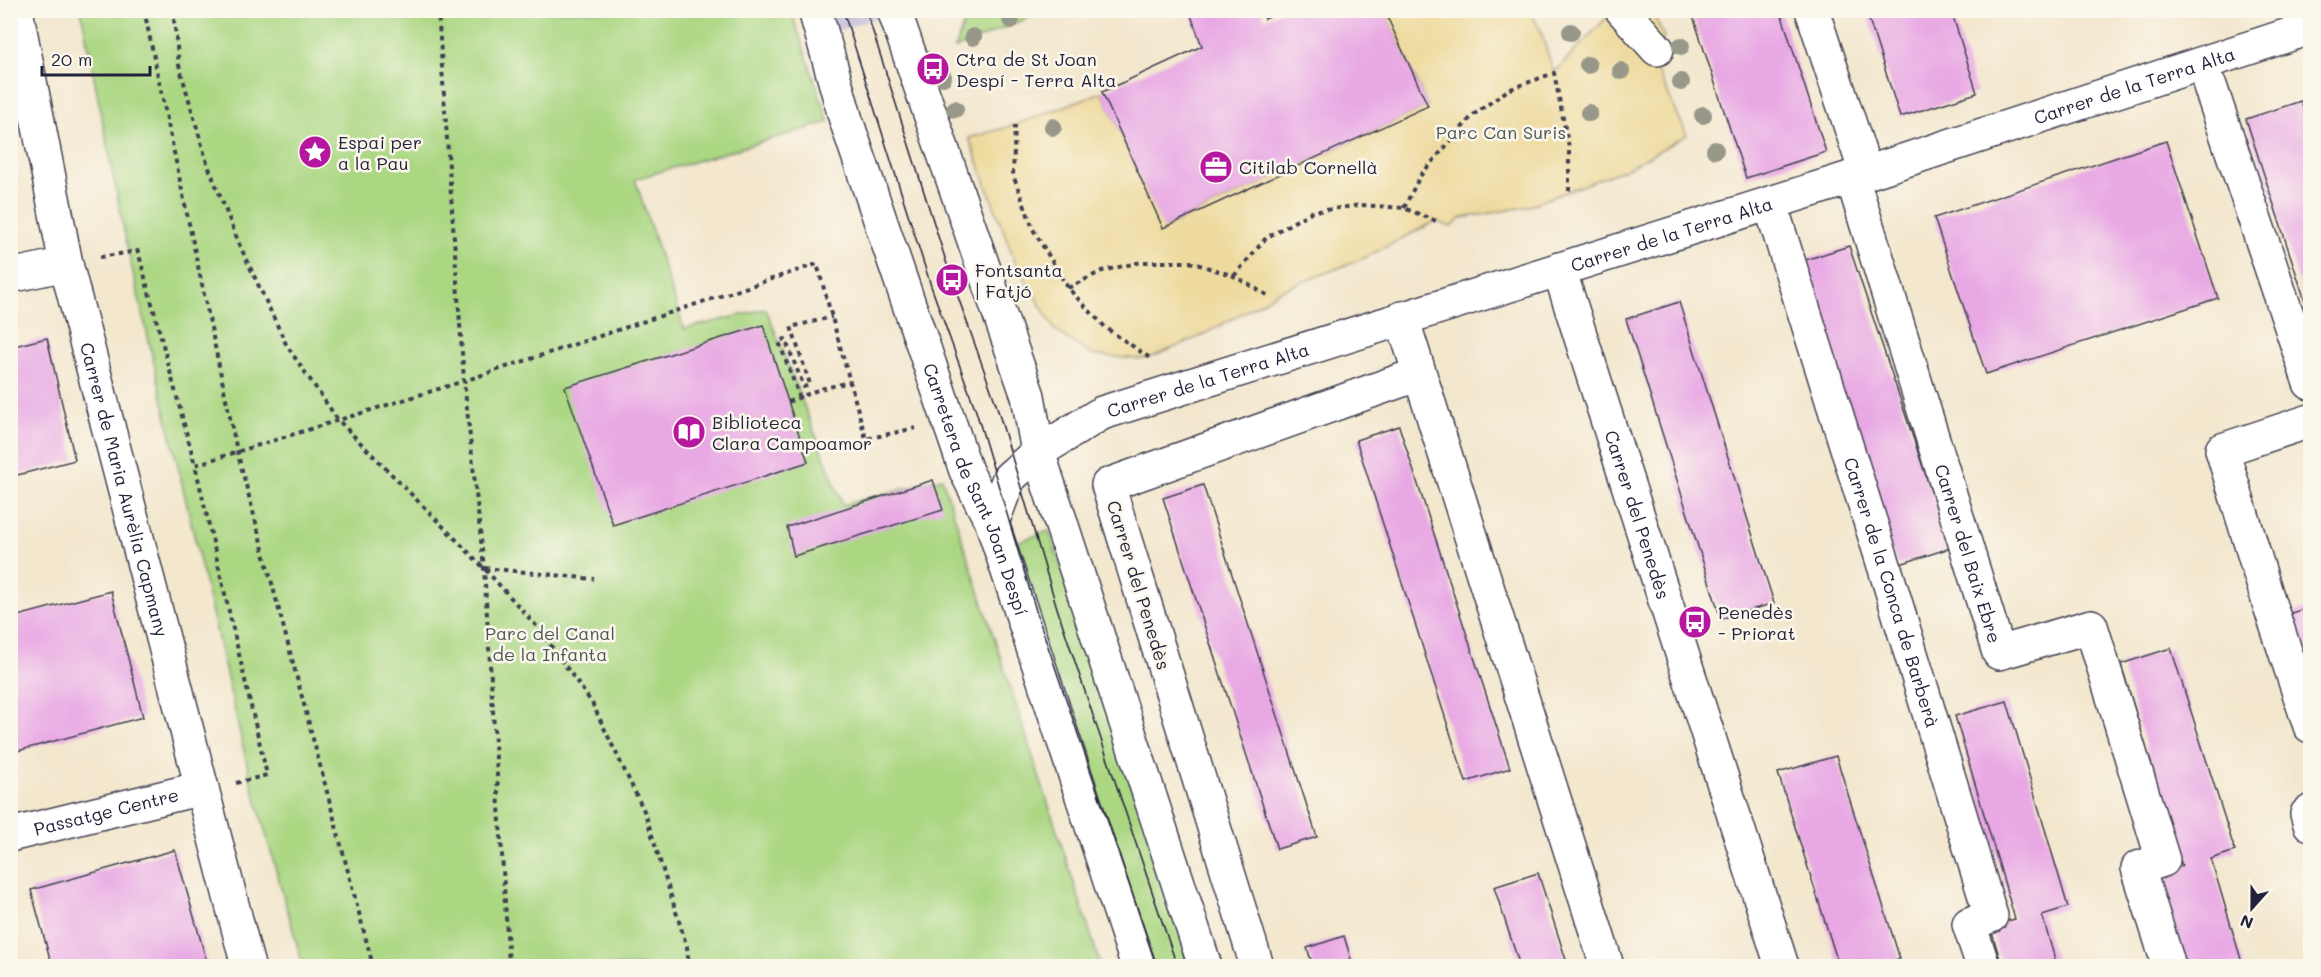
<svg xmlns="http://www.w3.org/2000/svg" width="2321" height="977" font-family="Mali,sans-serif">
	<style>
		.industrial { fill: #c5c0da }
		.green { fill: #abd783; stroke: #667c5f; stroke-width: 1.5 }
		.sand { fill: #eeda9e; stroke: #887e6c; stroke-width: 1.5 }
		.building { fill: #e8a8e4 }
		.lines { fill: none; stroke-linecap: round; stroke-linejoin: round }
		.minor-casing { stroke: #414051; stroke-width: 36 }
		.path { stroke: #414051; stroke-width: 4; stroke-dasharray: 4.5 4.5; stroke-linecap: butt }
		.minor { stroke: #fff; stroke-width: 33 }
		.tram { stroke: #22223b; stroke-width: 1.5 }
		.tree { fill: #979889 }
		.labels { text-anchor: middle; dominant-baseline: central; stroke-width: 5; stroke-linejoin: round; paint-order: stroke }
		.poi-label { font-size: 18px; fill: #22223b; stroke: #fbf7ec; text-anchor: start }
		.street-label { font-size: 18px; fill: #22223b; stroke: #fbf7ec }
		.park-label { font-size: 18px; fill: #4b5851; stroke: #fbf7ec }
	</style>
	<rect width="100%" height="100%" fill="#fbf7ec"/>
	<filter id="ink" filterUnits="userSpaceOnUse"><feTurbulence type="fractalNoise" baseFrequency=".0167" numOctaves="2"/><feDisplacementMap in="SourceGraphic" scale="12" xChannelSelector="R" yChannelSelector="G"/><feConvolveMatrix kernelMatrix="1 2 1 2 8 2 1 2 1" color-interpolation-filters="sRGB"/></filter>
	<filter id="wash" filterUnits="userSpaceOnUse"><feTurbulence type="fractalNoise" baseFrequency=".008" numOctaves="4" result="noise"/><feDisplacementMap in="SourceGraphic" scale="24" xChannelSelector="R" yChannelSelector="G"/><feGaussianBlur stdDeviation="1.35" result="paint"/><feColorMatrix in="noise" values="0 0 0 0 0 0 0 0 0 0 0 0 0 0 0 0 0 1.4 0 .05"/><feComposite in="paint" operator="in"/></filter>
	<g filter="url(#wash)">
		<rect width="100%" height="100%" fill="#f3e7ce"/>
		<path class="industrial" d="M830 11H880L882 16 837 31Z"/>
		<path class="green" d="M81 11H791L829 122 635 179 684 329 766 309 843 505 942 478 1101 966H303L251 781 128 251Z
			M975 11V10L1044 11 955 49 967 14Z
			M1049 531 1193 966H1148L1008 545Z"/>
		<path class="sand" d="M1384 10 1529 11 1540 29 1554 73 1613 11H1652L1664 37 1652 59 1687 135 1628 168 1526 207 1462 218 1451 227 1436 221 1362 259 1279 291 1262 302 1201 336 1150 358 1137 359 1092 355 1055 330 1016 264 969 138 1015 125 1102 92 1164 228 1428 106Z"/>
		<g id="blocks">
			<path class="building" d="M1189 10H1261L1265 19 1284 10H1384L1428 106 1163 228 1102 92 1202 46Z
				M1691 10H1780L1826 152 1746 178Z
				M1866 10H1951L1977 93 1900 117Z
				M2301 101 2310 131V316L2246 119Z
				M2166 141 2218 298 1986 374 1934 218Z
				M10 185 16 210 10 211Z
				M1849 246 1950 548 1897 565 1796 263Z
				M1679 302 1774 603 1721 619 1626 319Z
				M763 325 808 462 613 525 565 387Z
				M47 338 75 460 10 477V347Z
				M1399 426 1510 768 1466 782 1356 440Z
				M933 480 943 510 794 556 787 527Z
				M1203 485 1317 837 1277 849 1163 498Z
				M111 591 143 717 10 753V618Z
				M2310 607V684L2288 614Z
				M2171 648 2235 851 2211 859 2243 966H2184L2157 876 2182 866 2121 664Z
				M2007 701 2068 907 2042 915 2057 966H2002L1990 926 2015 919 1955 716Z
				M1836 756 1900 959 1876 966H1839L1778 773Z
				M175 850 208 966H52L31 890Z
				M1538 873 1568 966H1520L1494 887Z
				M1344 936 1353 966H1313L1307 948Z"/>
		</g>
	</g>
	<g filter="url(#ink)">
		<use href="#blocks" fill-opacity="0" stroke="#414051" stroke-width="1.5"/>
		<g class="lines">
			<defs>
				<g id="minor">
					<path id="s1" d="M16 10 66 264 248 966"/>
					<path id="s2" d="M815 10 846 120 966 471 992 523 1138 966"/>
					<path d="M894 10 1028 396 1038 452 1205 966"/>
					<path d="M1622 10 1657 49"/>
					<path d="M1812 10 1866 173"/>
					<path d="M2210 86 2310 383"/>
					<path id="s3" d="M1852 177 1999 653 2091 626 2163 860 2138 868 2169 966"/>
					<path id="s4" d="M1770 203 1887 575 1991 916 1969 924 1983 966"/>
					<path id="s5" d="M1559 269 1782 966"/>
					<path d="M10 276 66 264"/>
					<path d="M1402 318 1607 966"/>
					<path d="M2310 421 2222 450 2269 603 2310 726"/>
					<path id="s6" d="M992 523 1009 478 1038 452 1102 413 1866 173 2310 28"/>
					<path d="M2310 812 2307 814 2310 824"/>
					<path id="s7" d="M10 835 202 788"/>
					<path d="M1257 966 1108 485 1419 374"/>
				</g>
			</defs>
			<use href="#minor" class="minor-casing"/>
			<path class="path" d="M144 10 237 451 373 966
				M173 10 179 65 207 163 240 246 287 346 338 420 484 568 539 629 592 703 645 813 687 947 689 966
				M429 10 437 18
				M438 10 464 381 484 568 509 966
				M1015 125 1013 175 1034 231 1068 288 1106 328 1150 358
				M1404 208 1420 176 1473 115 1508 90 1554 73 1569 148V191
				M100 257 138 251 195 465
				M1234 276 1266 238 1311 212 1361 205 1404 208 1436 221
				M1068 288 1102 271 1141 262H1190L1234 276 1270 297
				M800 398 779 342 785 339 804 387 810 384 791 327 832 317
				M788 402 820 389 850 382
				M485 568 594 579
				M236 783 267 775 195 465 464 381 817 264 866 439 916 428"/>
			<use href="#minor" class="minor"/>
			<path class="tram" d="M843 10 931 286 976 411 1037 614 1157 966
				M866 10 952 280 996 404 1057 608 1177 966"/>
		</g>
		<g class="tree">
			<circle cx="1011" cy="20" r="9"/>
			<circle cx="1571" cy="32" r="9"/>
			<circle cx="973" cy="37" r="9"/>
			<circle cx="1681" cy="46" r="9"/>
			<circle cx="1588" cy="65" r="9"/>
			<circle cx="1621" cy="71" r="9"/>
			<circle cx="943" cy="77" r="9"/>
			<circle cx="1681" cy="82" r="9"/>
			<circle cx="955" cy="109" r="9"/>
			<circle cx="1589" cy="113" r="9"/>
			<circle cx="1703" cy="115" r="9"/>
			<circle cx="1053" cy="127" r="9"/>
			<circle cx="1715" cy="150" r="9"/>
		</g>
	</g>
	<defs>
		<symbol id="bus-disc" viewBox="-11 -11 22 22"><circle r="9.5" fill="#b5179e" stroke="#fbf7ec"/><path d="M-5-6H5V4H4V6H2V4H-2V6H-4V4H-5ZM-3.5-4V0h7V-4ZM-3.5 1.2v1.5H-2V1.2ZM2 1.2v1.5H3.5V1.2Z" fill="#fff"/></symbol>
		<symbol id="sight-disc" viewBox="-11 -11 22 22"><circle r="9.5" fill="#b5179e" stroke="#fbf7ec"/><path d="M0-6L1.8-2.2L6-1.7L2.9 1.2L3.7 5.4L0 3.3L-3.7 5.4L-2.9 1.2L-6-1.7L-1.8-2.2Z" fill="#fff"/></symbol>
		<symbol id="office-disc" viewBox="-11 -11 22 22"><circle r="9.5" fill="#b5179e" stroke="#fbf7ec"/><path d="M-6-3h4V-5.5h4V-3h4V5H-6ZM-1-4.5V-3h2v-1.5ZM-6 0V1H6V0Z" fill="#fff"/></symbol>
		<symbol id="library-disc" viewBox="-11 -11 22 22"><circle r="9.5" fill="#b5179e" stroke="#fbf7ec"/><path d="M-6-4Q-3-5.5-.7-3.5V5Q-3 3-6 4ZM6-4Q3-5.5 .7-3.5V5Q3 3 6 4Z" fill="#fff"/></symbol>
	</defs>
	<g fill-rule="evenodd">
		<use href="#bus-disc" x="914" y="50" width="38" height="38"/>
		<use href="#sight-disc" x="296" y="133" width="38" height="38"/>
		<use href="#office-disc" x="1197" y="148" width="38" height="38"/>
		<use href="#bus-disc" x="933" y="261" width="38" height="38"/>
		<use href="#library-disc" x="670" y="413" width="38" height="38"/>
		<use href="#bus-disc" x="1676" y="603" width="38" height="38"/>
	</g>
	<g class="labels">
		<g class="poi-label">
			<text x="956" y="59">Ctra de St Joan<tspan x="956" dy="21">Despí - Terra Alta</tspan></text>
			<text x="338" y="142">Espai per<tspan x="338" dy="21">a la Pau</tspan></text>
			<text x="1239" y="167">Citilab Cornellà</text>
			<text x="975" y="270">Fontsanta<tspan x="975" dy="21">| Fatjó</tspan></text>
			<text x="712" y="422">Biblioteca<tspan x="712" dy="21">Clara Campoamor</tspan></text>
			<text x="1718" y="612">Penedès<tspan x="1718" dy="21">- Priorat</tspan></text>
		</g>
		<g class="street-label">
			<text stroke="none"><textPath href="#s6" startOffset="1245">Carrer de la Terra Alta</textPath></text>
			<text stroke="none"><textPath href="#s6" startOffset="759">Carrer de la Terra Alta</textPath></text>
			<text stroke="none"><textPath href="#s6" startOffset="273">Carrer de la Terra Alta</textPath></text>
			<text stroke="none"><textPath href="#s2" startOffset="506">Carretera de Sant Joan Despí</textPath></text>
			<text stroke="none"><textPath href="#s1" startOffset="492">Carrer de Maria Aurèlia Capmany</textPath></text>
			<text stroke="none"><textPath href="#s5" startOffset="258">Carrer del Penedès</textPath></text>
			<text stroke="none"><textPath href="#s3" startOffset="394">Carrer del Baix Ebre</textPath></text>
			<text transform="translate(1139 585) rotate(73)">Carrer del Penedès</text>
			<text stroke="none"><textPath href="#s4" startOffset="408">Carrer de la Conca de Barberà</textPath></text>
			<text stroke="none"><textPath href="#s7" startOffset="99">Passatge Centre</textPath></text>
		</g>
		<g class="park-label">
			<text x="1501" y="132">Parc Can Suris</text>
			<text x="550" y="633">Parc del Canal<tspan x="550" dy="21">de la Infanta</tspan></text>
		</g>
	</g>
	<rect width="2321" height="977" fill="none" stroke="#fbf7ec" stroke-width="36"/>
	<g transform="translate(2252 908) rotate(201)" stroke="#fbf7ec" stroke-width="4.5" paint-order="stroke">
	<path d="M0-4.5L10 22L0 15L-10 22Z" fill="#22223b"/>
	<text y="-9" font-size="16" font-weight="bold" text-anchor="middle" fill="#22223b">N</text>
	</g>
	<path d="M42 66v9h108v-9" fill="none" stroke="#22223b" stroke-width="3"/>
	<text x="51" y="66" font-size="18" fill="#22223b" stroke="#fbf7ec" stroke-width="4.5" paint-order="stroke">20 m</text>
</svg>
